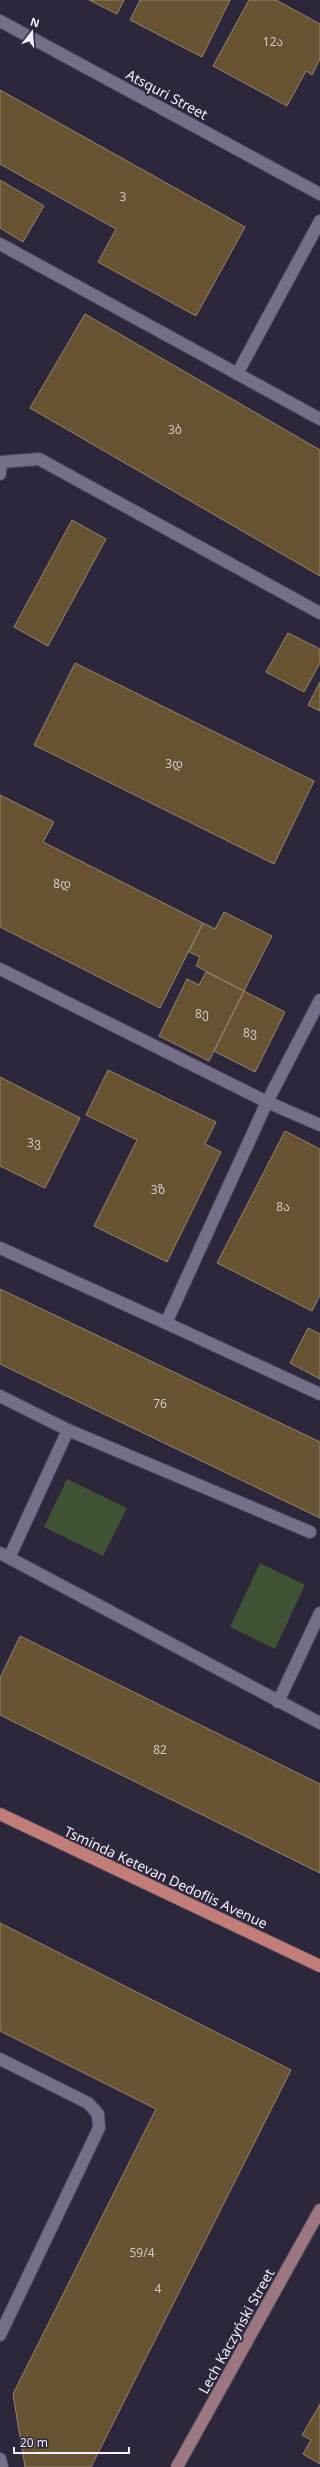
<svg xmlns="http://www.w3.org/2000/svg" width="320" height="2467" font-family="'Noto Sans','Noto Sans Georgian',sans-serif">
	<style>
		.green { fill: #3f5234 }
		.building { fill: #675332; stroke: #95856d }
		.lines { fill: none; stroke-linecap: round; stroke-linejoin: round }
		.lane-casing { stroke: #4a4557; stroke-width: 14 }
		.street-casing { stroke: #4a4557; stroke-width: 14 }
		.secondary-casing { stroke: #4a4557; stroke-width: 14 }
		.primary-casing { stroke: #4a4557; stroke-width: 14 }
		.lane { stroke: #766f89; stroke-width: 12 }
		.street { stroke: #766f89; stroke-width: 12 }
		.secondary { stroke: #9c7681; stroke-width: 12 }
		.primary { stroke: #c37d78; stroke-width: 12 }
		.labels { text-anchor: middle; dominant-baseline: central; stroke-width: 4; stroke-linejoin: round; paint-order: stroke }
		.number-label { font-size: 12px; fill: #cfc7ca }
		.street-label { font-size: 14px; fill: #f2eefd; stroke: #2d273c }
	</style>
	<rect width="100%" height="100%" fill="#2d273c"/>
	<path class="green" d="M67 1479 127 1508 103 1556 44 1527Z
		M260 1563 305 1585 275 1649 230 1627Z"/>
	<path class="building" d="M89 0H124L117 14Z
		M140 0H230L202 57 130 20Z
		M249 0H276L320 24V59L312 75 306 71 287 106 213 66Z
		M0 90 245 227 196 316 98 262 116 229 0 164Z
		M0 180 44 206 23 242 0 228Z
		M85 314 320 450V576L30 408Z
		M72 520 106 539 48 646 14 627Z
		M288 633 320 649V663L304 692 266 672Z
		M75 663 314 781 274 864 34 745Z
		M320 682V711L308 705Z
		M0 795 54 822 43 842 203 923 160 1008 0 927Z
		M224 912 272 936 244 991 196 966 200 957 189 952 203 923 215 929Z
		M206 972 244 991 209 1061 159 1036 187 979 199 985Z
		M244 991 285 1012 255 1072 214 1051Z
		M108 1070 216 1122 205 1144 221 1152 167 1262 94 1226 137 1140 86 1115Z
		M0 1077 80 1118 45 1188 0 1166Z
		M285 1131 320 1149V1295L312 1311 217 1263Z
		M0 1289 320 1442V1518L0 1364Z
		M308 1328 320 1334V1379L290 1363Z
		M20 1636 320 1784V1873L0 1715V1678Z
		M0 1923 291 2070 91 2467H25L13 2394 156 2109 0 2031Z
		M320 2404V2464L303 2454 311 2440 302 2435Z"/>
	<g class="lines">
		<defs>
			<path id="lane" d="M0 244 320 419
				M237 374 320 221
				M0 474 1 462 39 459 320 613
				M0 969 267 1102 320 1125
				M0 1248 166 1323 267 1102 320 1000
				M166 1323 320 1394
				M0 1396 68 1430 310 1532
				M0 1553 320 1723
				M9 1558 68 1430
				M278 1702 320 1613
				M0 2059 88 2103 98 2114 99 2128 0 2335
				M0 2459 2 2467"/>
			<path id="street" d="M0 21 320 194"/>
			<path id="secondary" d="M177 2467 320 2210"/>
			<path id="primary" d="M0 1814 320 1966"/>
		</defs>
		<use href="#lane" class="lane-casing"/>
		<use href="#street" class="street-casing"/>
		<use href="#secondary" class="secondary-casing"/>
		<use href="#primary" class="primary-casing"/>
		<use href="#lane" class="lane"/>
		<use href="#street" class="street"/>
		<use href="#secondary" class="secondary"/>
		<use href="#primary" class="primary"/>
	</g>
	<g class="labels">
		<g class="number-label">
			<text x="273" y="41">12ა</text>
			<text x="123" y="196">3</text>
			<text x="175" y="429">3ბ</text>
			<text x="174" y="763">3დ</text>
			<text x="62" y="883">8დ</text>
			<text x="202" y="1013">8ე</text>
			<text x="250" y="1032">8ვ</text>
			<text x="34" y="1142">3ვ</text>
			<text x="158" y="1189">3ზ</text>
			<text x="283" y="1206">8ა</text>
			<text x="160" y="1403">76</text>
			<text x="160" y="1749">82</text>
			<text x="142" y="2252">59/4</text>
			<text x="158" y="2288">4</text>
		</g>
		<g class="street-label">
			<text transform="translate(167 94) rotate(28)">Atsquri Street</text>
			<text transform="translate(166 1877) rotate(25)">Tsminda Ketevan Dedoflis Avenue</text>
			<text transform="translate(236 2331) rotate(-61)">Lech Kaczyński Street</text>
		</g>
	</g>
	<g transform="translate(32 32) rotate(17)" stroke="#2d273c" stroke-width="3" paint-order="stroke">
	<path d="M0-3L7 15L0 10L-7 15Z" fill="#f2eefd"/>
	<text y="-6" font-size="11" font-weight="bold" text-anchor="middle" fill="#f2eefd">N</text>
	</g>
	<path d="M14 2447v6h115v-6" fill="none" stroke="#f2eefd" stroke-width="2"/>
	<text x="20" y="2447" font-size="12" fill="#f2eefd" stroke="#2d273c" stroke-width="3" paint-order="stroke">20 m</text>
</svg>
